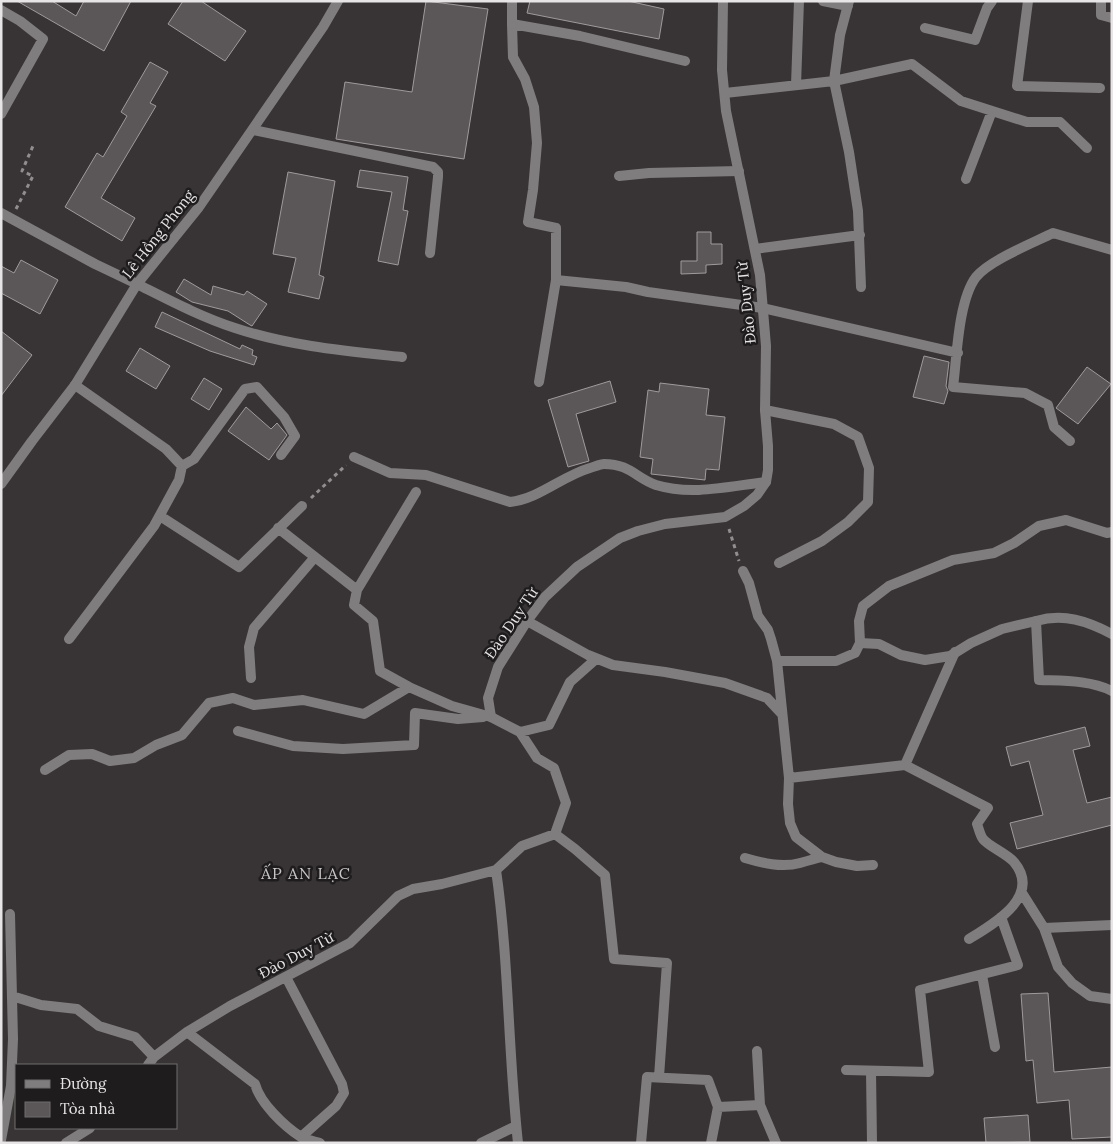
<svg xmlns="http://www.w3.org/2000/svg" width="1113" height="1144" font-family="Lora,serif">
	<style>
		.building { fill: #5b5658; stroke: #a09a9c }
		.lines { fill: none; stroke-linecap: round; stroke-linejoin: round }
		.path { stroke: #928e8f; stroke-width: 3; stroke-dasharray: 4 4; stroke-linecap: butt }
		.service { stroke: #807d7e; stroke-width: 10 }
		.minor { stroke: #807d7e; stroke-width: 10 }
		.tertiary { stroke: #807d7e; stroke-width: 10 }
		.labels { text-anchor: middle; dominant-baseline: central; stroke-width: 5; stroke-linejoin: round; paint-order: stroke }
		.street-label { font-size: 15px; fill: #e8e5e6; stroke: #1e1c1c }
		.neighbourhood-label { font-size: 16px; letter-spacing: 1px; fill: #c9c4c5; stroke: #1e1c1c }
	</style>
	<rect width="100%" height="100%" fill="#383435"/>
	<path class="building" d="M17 1H52L76 16 84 1H131L104 51Z
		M183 1H201L246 31 225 61 168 24Z
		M426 1 488 9 464 159 336 139 345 82 412 92Z
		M530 1H628L664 9 659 39 527 13Z
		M150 62 168 72 150 103 156 106 101 198 135 218 122 241 65 207 97 153 103 157 127 116 121 112Z
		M360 170 408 177 403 210 408 211 398 265 378 261 392 192 357 187Z
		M288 172 335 181 319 275 324 277 319 299 288 292 296 258 273 254Z
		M697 232H711V244H722V264L706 265V273L681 274V261H697Z
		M21 260 58 280 40 314 1 293V266L14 273Z
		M184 279 211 295 213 286 244 295 247 291 267 304 252 326 250 325 228 311 192 302 176 292Z
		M162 312 240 349 242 345 253 350 252 355 257 357 254 365 210 351 155 327Z
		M1 331 32 355 1 396Z
		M140 348 170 366 156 389 126 371Z
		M924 356 949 362 946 386 948 391 944 404 913 397Z
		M1087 367 1111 384 1078 424 1056 408Z
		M204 378 222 389 209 410 191 399Z
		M610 381 616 402 576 414 589 461 568 467 548 400Z
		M660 383 709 389 706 415 725 417 719 470 706 469 705 480 651 474 653 459 640 457 648 390 659 392Z
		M246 407 271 429 277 423 287 435 269 460 228 431Z
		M1085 727 1090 746 1073 750 1087 803 1112 797V825L1017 849 1010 823 1043 815 1029 761 1011 766 1006 747Z
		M1048 993 1054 1072 1112 1067V1137L1072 1139 1069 1100 1037 1103 1033 1060 1026 1061 1021 994Z
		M1028 1115 1030 1142 986 1143 984 1118Z"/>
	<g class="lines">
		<path class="path" d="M16 209 33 176 22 171 33 146
			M311 498 346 465
			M729 529 739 561"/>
		<path class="service" d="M823 1 848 6
			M849 1 840 35 834 81 849 152 858 211 861 287
			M1101 1V15L1112 18
			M1 10 20 21 43 39 1 114
			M925 28 975 40 987 8 992 1
			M796 85 799 1
			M725 93 834 81 912 64 961 101 1027 122H1060L1087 148
			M253 130 433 167 438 172V177L430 253
			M619 176 649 173 739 171
			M966 179 992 111
			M755 249 860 235
			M556 280 626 287 648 292 763 308 958 353
			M137 284C169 300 201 317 235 328 289 346 346 351 402 357
			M539 382 556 280V228L528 222 533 190 537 143 534 107 525 79 513 57 512 24 580 36 685 61
			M75 385 166 449 182 466
			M765 410 834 424 858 437 869 468 868 502 848 522 822 541 779 563
			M1070 441 1054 427 1048 405 1025 393 953 387C957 357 958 301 976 277 990 260 1033 243 1053 233L1112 250
			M354 457 390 473 426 475 510 502C539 499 562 476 590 468 594 467 600 464 604 464 630 464 636 478 656 485 692 496 730 486 766 482
			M160 516 239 567 302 506
			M278 528 357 590
			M743 571 749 583 758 616 768 630 771 639 777 661 789 778 905 765 988 808 977 824C979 829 980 835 983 839 988 846 1006 853 1014 862 1042 896 995 923 969 939
			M527 621 588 655 613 665 665 672 725 683 767 698 782 714
			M1036 621C1064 613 1087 621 1112 634
			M69 639 154 526 179 480 182 466 194 459 245 389 257 387 284 417 295 436 281 455
			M777 661H836L855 653 860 643 859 621 863 606 889 586 953 560 994 553 1014 543 1039 526 1066 520 1107 533 1112 532
			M251 678 249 647 254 628 315 557
			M409 687 380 671 373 621 354 605 357 590 416 492
			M238 731 293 746 343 749 414 745 415 713 458 719 483 717
			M520 732 549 725 570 682 596 659
			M905 765 955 652
			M45 770 69 755 92 754 110 761 134 758 156 745 182 735 209 703 233 698 254 705 303 700 364 714 409 687 452 706 491 717 520 732 537 758 554 768 566 803 555 834 522 846 496 870 442 884 413 889 398 896 350 943 230 1006 187 1032 154 1057 148 1065
			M789 778 788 804 790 823 796 837 822 857 836 862 857 866 873 865
			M555 834 575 849 605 875 614 959 667 963 659 1077
			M745 858C762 863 782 868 800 863 807 861 814 859 822 857
			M496 870C509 960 508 1052 518 1143
			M1022 893 1044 928 1058 967 1072 983 1090 996 1112 999
			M1044 928 1112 925
			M982 975 995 1047
			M286 977 342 1084 344 1093 336 1106 301 1137
			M12 996 41 1005 77 1009 99 1026 135 1037 154 1057
			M187 1032 255 1084C260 1103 284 1126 301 1137 307 1140 313 1141 320 1143
			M757 1051 760 1105 776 1143
			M846 1070 929 1072 920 990 1018 965 1001 917
			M871 1071 872 1143
			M1 1140 11 1086 13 1039 10 914
			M66 1143 90 1128
			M481 1143 516 1126
			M641 1143 647 1077 708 1080 718 1107 760 1105
			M711 1143 718 1107"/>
		<path class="minor" d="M1028 1 1017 86 1100 88
			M512 24V1
			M1 213 95 264 137 284
			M860 643 879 644 901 655 925 660 950 656 971 643 1002 629 1036 621 1039 680C1063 681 1090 680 1112 691
			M491 717 488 698 498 667 527 621 545 597 577 567 620 538 638 531 665 524 725 517 744 506 757 495 766 482 768 470V446L765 410 766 346 760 275 726 111 722 70 723 1"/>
		<path class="tertiary" d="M1 484 32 441 75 385 137 284 199 207 323 27 338 1"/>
	</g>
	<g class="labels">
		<g class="street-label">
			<text transform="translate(158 234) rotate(-52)">Lê Hồng Phong</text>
			<text transform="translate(746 303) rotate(-96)">Đào Duy Từ</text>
			<text transform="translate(511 623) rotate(-56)">Đào Duy Từ</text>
			<text transform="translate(296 955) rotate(-28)">Đào Duy Từ</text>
		</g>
		<g class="neighbourhood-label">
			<text x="306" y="873">ẤP AN LẠC</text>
		</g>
	</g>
	<rect width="1113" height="1144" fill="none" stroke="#e8e5e6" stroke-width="5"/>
	<rect x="15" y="1064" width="162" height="65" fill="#1e1c1c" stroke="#6f6c6d"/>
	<rect x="25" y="1080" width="25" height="8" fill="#807d7e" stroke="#6f6c6d"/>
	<text x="60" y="1089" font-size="15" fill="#e8e5e6">Đường</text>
	<rect x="25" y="1102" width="25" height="15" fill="#5b5658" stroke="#6f6c6d"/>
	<text x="60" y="1114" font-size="15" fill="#e8e5e6">Tòa nhà</text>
</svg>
